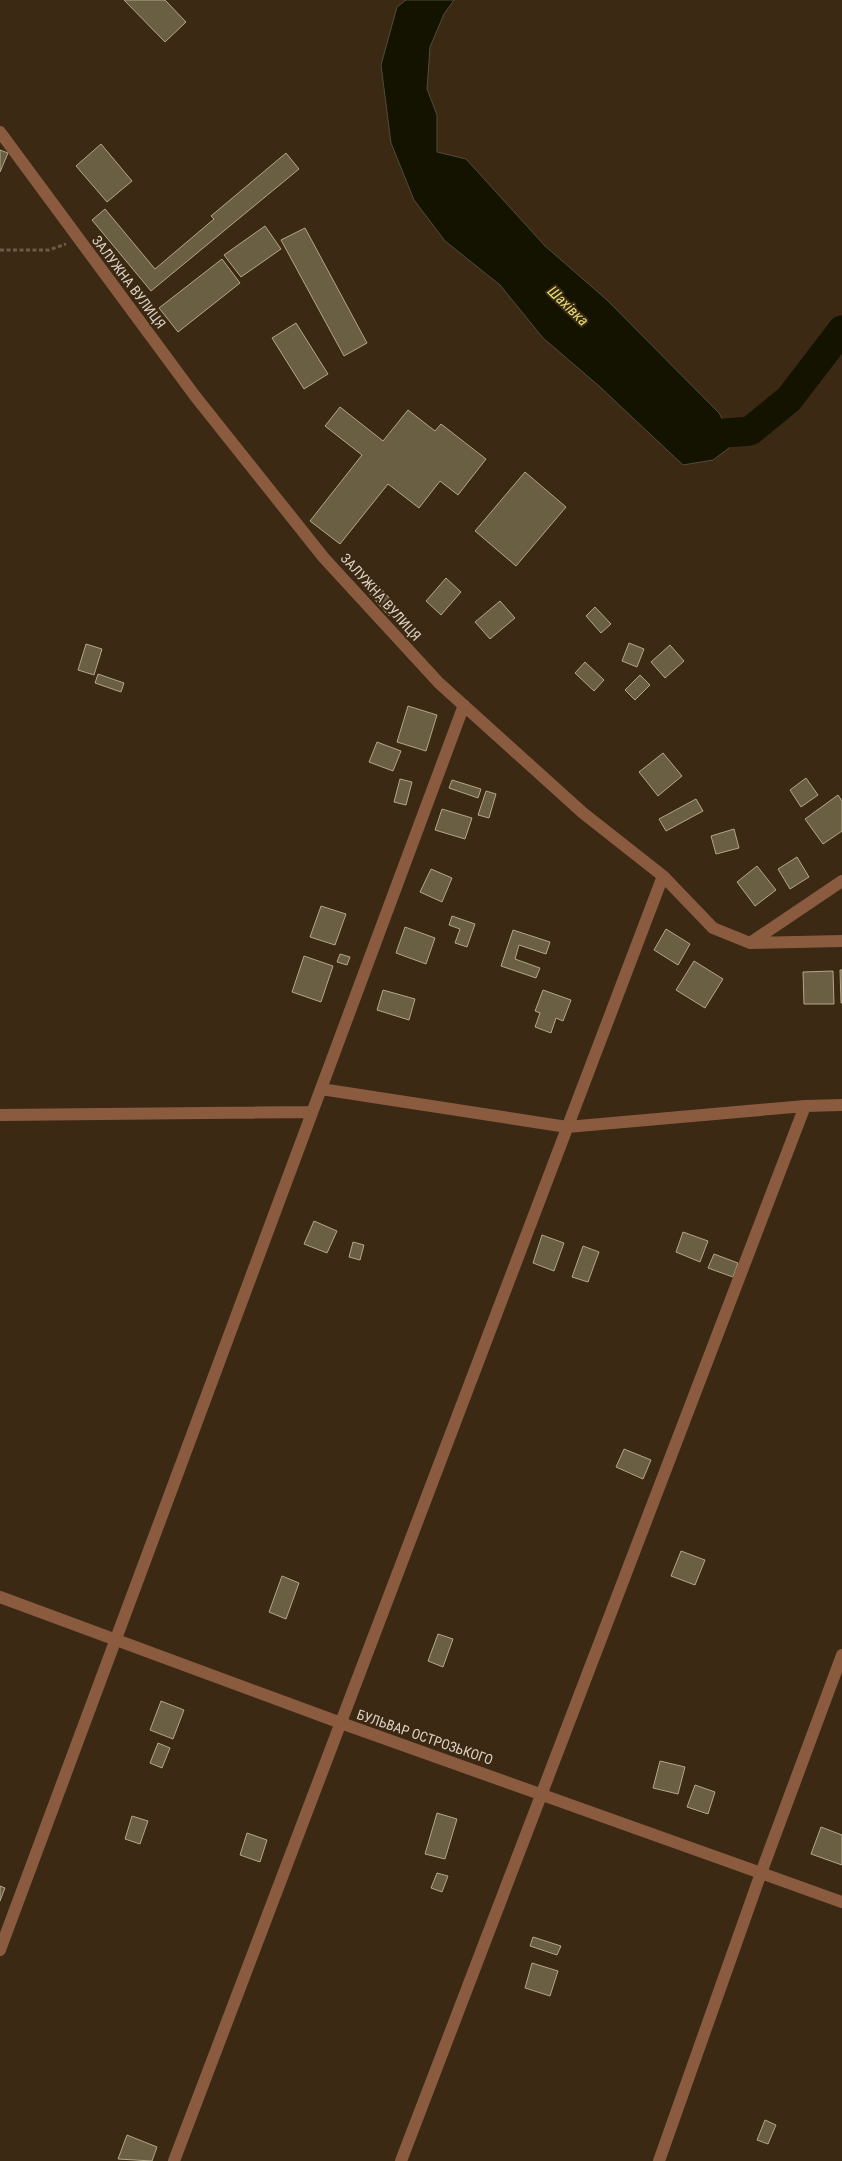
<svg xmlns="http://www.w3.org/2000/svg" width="842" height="2161" font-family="'Roboto Condensed',sans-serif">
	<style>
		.water { fill: #131300; stroke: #4f4c3a }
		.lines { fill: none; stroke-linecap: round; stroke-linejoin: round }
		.river { stroke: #131300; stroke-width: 29 }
		.building { fill: #6a5f43; stroke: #b2a788 }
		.path { stroke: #6c5b48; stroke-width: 3; stroke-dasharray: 4 2.5; stroke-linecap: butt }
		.minor { stroke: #8a5b3f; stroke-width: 12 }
		.labels { text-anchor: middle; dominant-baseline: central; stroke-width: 4; stroke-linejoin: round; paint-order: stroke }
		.street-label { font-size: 14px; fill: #dcd0c3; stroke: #3b2913 }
		.water-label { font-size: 15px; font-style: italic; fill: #e4e272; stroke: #3b2913 }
	</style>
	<rect width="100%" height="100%" fill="#3b2913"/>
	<path class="water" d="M406 0H454L444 14 430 47 427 89 437 115V152L466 159 545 246 607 300 719 413 731 435 729 448 713 460 683 465 599 386 543 338 500 285 445 241 414 200 391 143 381 65 397 7Z"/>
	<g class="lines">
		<path class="river" d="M693 427 701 435 750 431 789 399 842 330"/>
	</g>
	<path class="building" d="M124 0H165L186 22 165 42Z
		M101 144 132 181 107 202 76 166Z
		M0 150 8 153 0 172Z
		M286 153 299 169 151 291 92 220 105 209 155 269 214 219 211 216Z
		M265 226 281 249 241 277 224 255Z
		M305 228 367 343 344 356 281 240Z
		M222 259 240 283 178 332 159 308Z
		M296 323 328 374 304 389 272 338Z
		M340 407 383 441 408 410 435 431 441 424 486 459 458 495 440 481 419 508 388 484 340 544 310 521 362 455 325 426Z
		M525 472 566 507 516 566 475 531Z
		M446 578 461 592 441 615 426 601Z
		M378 585 398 608 389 616 369 593Z
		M500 601 515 618 490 639 475 622Z
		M595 607 611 624 601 633 586 616Z
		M629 643 644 649 637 667 622 661Z
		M86 644 102 649 94 675 78 670Z
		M670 645 684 661 665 678 651 662Z
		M585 662 604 680 594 691 575 673Z
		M98 674 124 683 121 692 95 683Z
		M640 675 650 685 635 700 625 690Z
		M408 706 437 715 426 751 397 742Z
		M377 742 401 751 393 771 369 762Z
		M663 753 682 776 658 796 639 772Z
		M806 778 818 795 801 807 790 790Z
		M400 779 412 782 406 805 394 802Z
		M452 780 481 789 478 798 449 788Z
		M486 791 496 794 489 818 478 815Z
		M838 795 842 801V831L823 844 805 819Z
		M696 799 703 811 666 831 659 819Z
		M442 809 472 818 465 839 435 830Z
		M734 829 739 848 716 854 711 836Z
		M797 857 809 877 790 889 778 869Z
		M757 866 776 890 755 906 737 882Z
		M431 869 452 878 442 902 420 892Z
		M321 906 346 914 335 945 310 937Z
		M452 916 475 924 467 947 455 943 460 929 449 925Z
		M405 927 435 938 426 964 396 953Z
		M666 929 690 944 678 965 654 950Z
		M513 930 550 942 546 954 519 945 515 959 540 968 536 978 501 966Z
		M340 954 350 957 347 965 337 962Z
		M304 956 333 966 321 1002 292 992Z
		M694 961 723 979 705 1008 676 990Z
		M840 970H842V1003H841Z
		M833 971 834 1004H804L803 972Z
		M383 990 415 999 409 1020 377 1010Z
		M543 990 571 1000 563 1021 556 1018 551 1033 535 1027 540 1013 535 1011Z
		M314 1221 337 1231 327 1253 304 1244Z
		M683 1232 708 1241 700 1262 676 1252Z
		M542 1235 564 1243 554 1271 533 1263Z
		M353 1242 364 1245 360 1260 349 1257Z
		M583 1246 599 1252 588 1282 572 1277Z
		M714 1254 738 1263 733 1277 708 1268Z
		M624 1449 651 1460 643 1479 616 1467Z
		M681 1551 705 1560 695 1585 671 1576Z
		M282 1576 299 1583 286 1619 269 1612Z
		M438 1634 453 1639 443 1667 428 1661Z
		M161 1701 184 1710 173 1739 150 1730Z
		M158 1743 170 1748 162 1768 150 1763Z
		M660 1761 685 1767 678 1794 653 1788Z
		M695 1785 715 1792 708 1814 687 1807Z
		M437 1813 457 1819 445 1859 425 1854Z
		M132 1816 148 1821 140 1844 125 1839Z
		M821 1827 842 1835V1865L811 1854Z
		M247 1833 267 1840 260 1862 240 1855Z
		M437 1873 448 1876 442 1892 431 1888Z
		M0 1886 5 1888 0 1901Z
		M533 1937 561 1946 557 1955 530 1946Z
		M532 1963 558 1971 550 1996 525 1988Z
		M765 2120 776 2125 768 2144 757 2140Z
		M127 2135 157 2147 152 2161 118 2159Z"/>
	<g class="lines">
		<path class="path" d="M0 250H49L66 244"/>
		<path class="minor" d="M0 132 195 396 324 558 439 683 583 813 663 876 713 928 750 943 842 941
			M750 943 842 881
			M321 1089 567 1127 805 1106 842 1105
			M0 1115 312 1112
			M0 1597 341 1723 842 1902
			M0 1950 464 705
			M174 2161 663 876
			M401 2161 805 1106
			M659 2161 761 1873 842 1655"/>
	</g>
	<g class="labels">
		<g class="street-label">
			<text transform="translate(129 282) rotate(53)">ЗАЛУЖНА ВУЛИЦЯ</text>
			<text transform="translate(381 597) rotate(48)">ЗАЛУЖНА ВУЛИЦЯ</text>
			<text transform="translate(425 1737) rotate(19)">БУЛЬВАР ОСТРОЗЬКОГО</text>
		</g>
		<g class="water-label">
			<text transform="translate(568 306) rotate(44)">Шахівка</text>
		</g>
	</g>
</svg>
